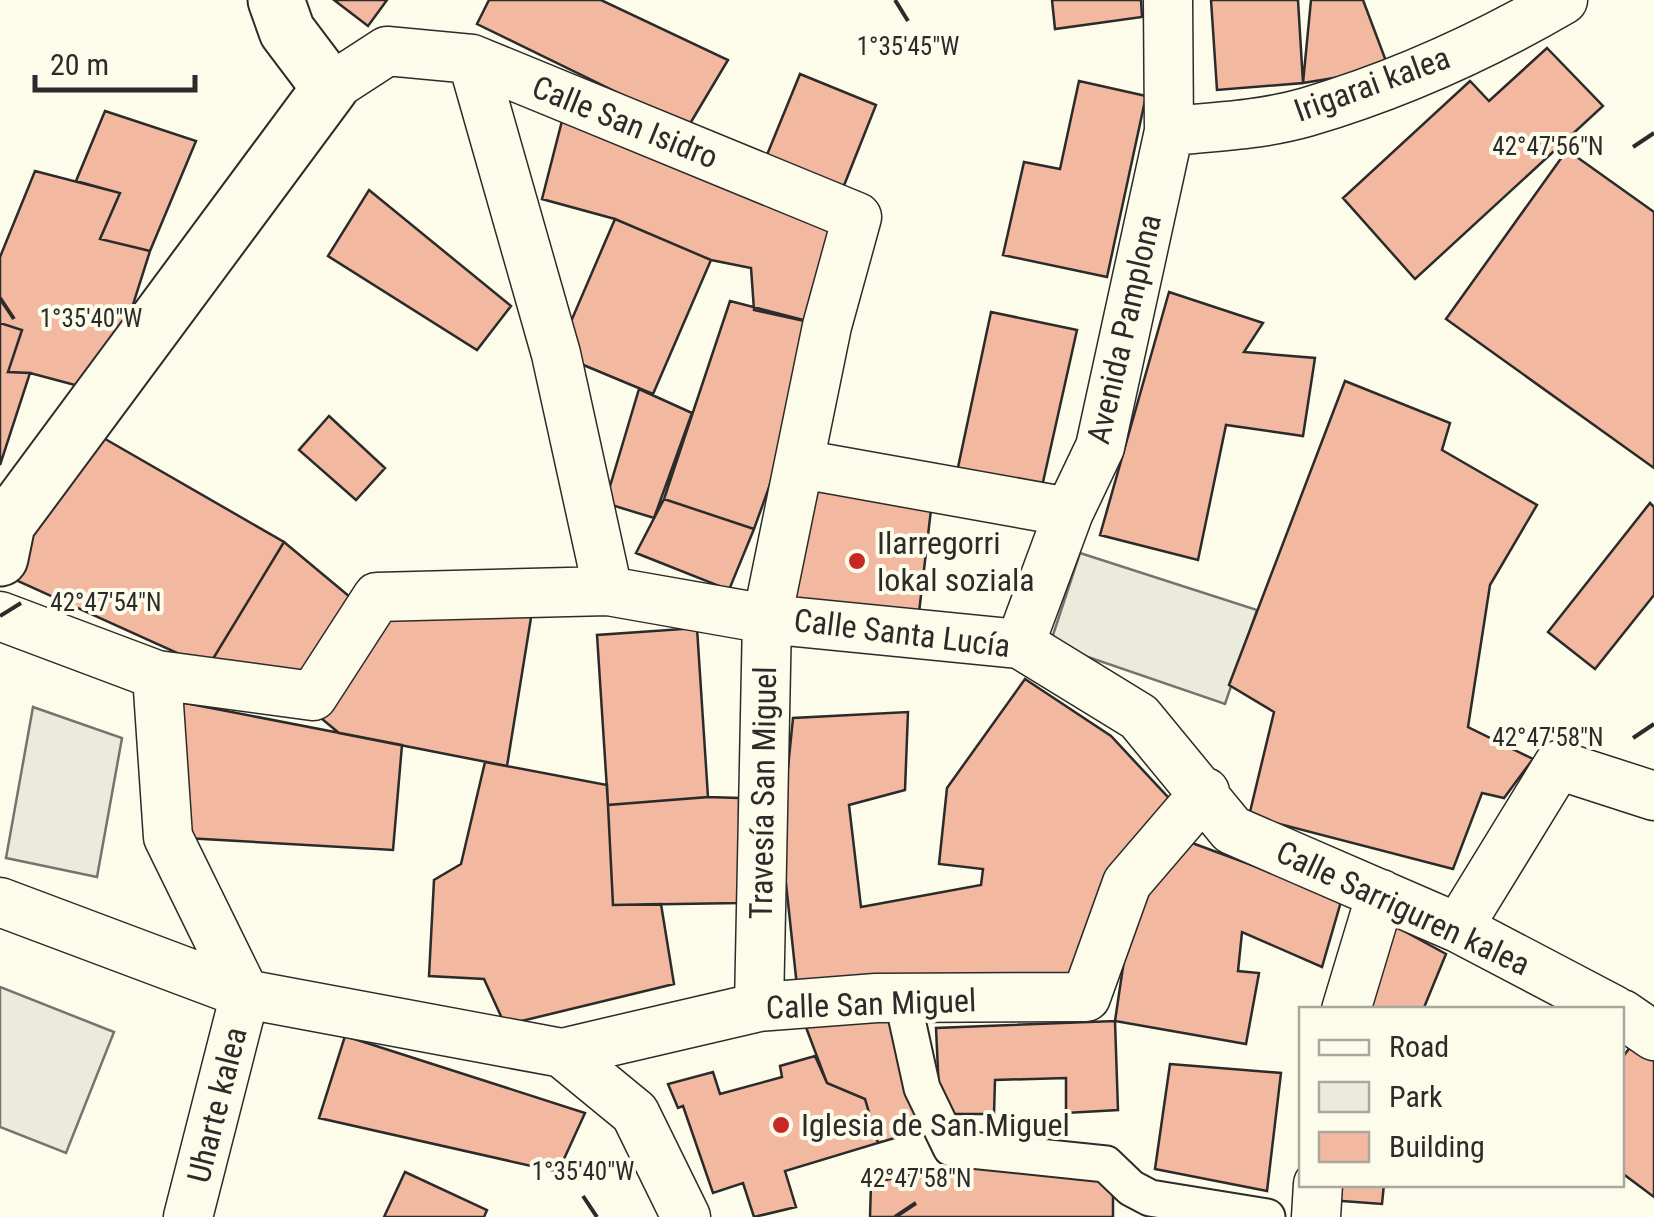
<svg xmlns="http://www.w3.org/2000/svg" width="1654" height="1217" font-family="'Roboto Condensed',sans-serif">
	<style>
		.green { fill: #ecebdb; stroke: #74746e; stroke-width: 2.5 }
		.building { fill: #f2b8a0; stroke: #2b2b2b; stroke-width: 2.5 }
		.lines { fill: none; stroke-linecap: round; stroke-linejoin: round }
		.pedestrian-casing { stroke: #2b2b2b; stroke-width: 39 }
		.minor-casing { stroke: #2b2b2b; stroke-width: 51 }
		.tertiary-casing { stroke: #2b2b2b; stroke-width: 59 }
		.pedestrian { stroke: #fdfbea; stroke-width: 35 }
		.minor { stroke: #fdfbea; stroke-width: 48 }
		.tertiary { stroke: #fdfbea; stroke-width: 55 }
		.ticks { fill: none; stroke: #2b2b2b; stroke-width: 4 }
		.poi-dot { fill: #c62828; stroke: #fdfbea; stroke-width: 4 }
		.labels { text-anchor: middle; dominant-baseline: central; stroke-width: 8; stroke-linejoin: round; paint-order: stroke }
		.street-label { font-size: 32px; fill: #2b2b2b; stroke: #fdfbea }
		.poi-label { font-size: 32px; fill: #2b2b2b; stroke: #fdfbea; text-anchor: start }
		.ticks-label { font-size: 25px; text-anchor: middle; fill: #2b2b2b; stroke: #fdfbea; stroke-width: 8; stroke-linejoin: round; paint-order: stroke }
	</style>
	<rect width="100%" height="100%" fill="#fdfbea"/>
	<path class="green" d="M1080 553 1257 610 1225 704 1050 644Z
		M33 707 122 738 97 877 6 858Z
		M0 987 114 1032 66 1153 0 1127Z"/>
	<path class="building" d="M334 0H387L368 26Z
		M489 0H601L728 60 688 127 477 24Z
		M1052 0H1141L1142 17 1055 29Z
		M1211 0H1298L1303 83 1217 90Z
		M1311 0H1363L1389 69 1303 83Z
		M1547 48 1603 106 1415 279 1343 198 1470 81 1489 101Z
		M800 74 876 105 839 198 762 167Z
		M1079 81 1146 96 1107 277 1003 255 1024 162 1060 169Z
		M105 111 196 141 150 251 100 239 120 193 76 181Z
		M564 113 836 223 827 326 754 310 751 268 711 260 615 219 542 199Z
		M1567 150 1654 212V468L1446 319Z
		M35 171 120 193 100 239 150 251 105 393 30 373 8 372 22 330 0 323V257Z
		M369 190 511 306 477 350 328 256Z
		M615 219 711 260 653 394 557 354Z
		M1169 292 1263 323 1244 352 1315 358 1303 436 1226 425 1198 560 1100 535Z
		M730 301 827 326 754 529 664 499Z
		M991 312 1077 330 1041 491 957 472Z
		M0 323 22 330 8 372 30 373 0 465Z
		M1345 381 1450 423 1442 450 1537 505 1490 585 1468 727 1533 759 1504 798 1482 793 1453 869 1249 816 1274 712 1229 685Z
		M639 389 692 413 654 518 605 503Z
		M329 416 385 468 356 500 299 450Z
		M100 436 284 542 208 667 0 573Z
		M805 488 932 501 918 621 792 607Z
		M664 499 754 529 729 590 636 553Z
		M1650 503 1654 507V595L1595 669 1548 632Z
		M284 542 368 612 313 696 208 667Z
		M535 593 507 766 339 733 316 714 377 597Z
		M697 628 708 797 608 805 597 635Z
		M1025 679 1111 736 1179 809 1070 983 798 996 781 837 793 718 908 712 905 790 849 805 861 907 981 885 983 869 939 864 947 788Z
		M159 698 402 745 393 850 168 837Z
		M485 762 607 785 613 905 661 904 674 984 505 1025 484 979 429 976 434 880 461 864Z
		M708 797 739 798 740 903 613 905 608 805Z
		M1173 836 1342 898 1322 967 1242 932 1238 971 1259 973 1246 1044 1115 1021 1135 886Z
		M1382 919 1446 954 1423 1010H1356Z
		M883 1000 922 1130 878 1143 865 1099 827 1083 804 1022Z
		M1115 1021 1118 1110 1066 1113V1078L995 1080 994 1114H940L936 1028Z
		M345 1036 585 1113 558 1172 319 1118Z
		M1634 1042 1654 1058V1197L1622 1173V1058Z
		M815 1056 827 1083 865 1099 878 1143 785 1171 796 1207 754 1217 743 1183 713 1193 683 1106 678 1108 668 1084 713 1072 720 1094 782 1077 780 1066Z
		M1170 1064 1281 1073 1267 1191 1155 1169Z
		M982 1160 1113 1178V1217H870L871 1183Z
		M405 1172 487 1210 484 1217H384Z
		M1330 1184H1384L1382 1204 1329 1200Z"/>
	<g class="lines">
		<defs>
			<path id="pedestrian" d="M902 997 922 1088 951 1148 1106 1164 1131 1188 1150 1198 1267 1217"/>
			<path id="minor" d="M472 59 556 354 608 591
				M330 88 387 51 472 59 857 217 827 326 767 619 759 1007
				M1169 131C1215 127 1262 125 1307 112 1395 86 1484 46 1563 0
				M801 464 1069 512
				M0 616 157 675 313 696 377 597 608 591 767 619 1020 644 1139 717 1232 830 1458 928 1614 1010
				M1020 644 1069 512 1100 447 1169 131 1168 0
				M157 675 168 837 245 994
				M0 902 245 994 562 1053 759 1007 876 998 1086 997 1127 883 1205 792
				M1458 928 1558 765 1654 796
				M1346 1010 1381 894
				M1622 1014 1654 1036
				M562 1053 635 1113 686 1217
				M188 1217 245 994
				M1316 1217 1318 1184"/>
			<path id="tertiary" d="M0 558 7 524 330 88 287 31 276 0"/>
		</defs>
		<use href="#pedestrian" class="pedestrian-casing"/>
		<use href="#minor" class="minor-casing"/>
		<use href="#tertiary" class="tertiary-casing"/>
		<use href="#pedestrian" class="pedestrian"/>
		<use href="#minor" class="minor"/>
		<use href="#tertiary" class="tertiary"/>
	</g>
	<path class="ticks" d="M895 0 908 21M1633 147 1654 133M0 298 14 319M0 616 21 603M1633 738 1654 724M583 1196 597 1217M895 1217 916 1203"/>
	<g class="poi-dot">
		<circle cx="857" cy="561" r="10"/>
		<circle cx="781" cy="1125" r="10"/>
	</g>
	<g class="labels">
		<g class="street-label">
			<text transform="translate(1372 84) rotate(-20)">Irigarai kalea</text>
			<text transform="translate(625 122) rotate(22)">Calle San Isidro</text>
			<text transform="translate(1124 329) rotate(-77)">Avenida Pamplona</text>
			<text transform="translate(902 633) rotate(7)">Calle Santa Lucía</text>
			<text transform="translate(763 793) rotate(-89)">Travesía San Miguel</text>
			<text transform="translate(1403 908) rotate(25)">Calle Sarriguren kalea</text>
			<text transform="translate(871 1004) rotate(-2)">Calle San Miguel</text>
			<text transform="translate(217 1105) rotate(-76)">Uharte kalea</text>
		</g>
		<g class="poi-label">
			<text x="877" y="543">Ilarregorri<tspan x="877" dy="37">lokal soziala</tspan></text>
			<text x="801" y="1125">Iglesia de San Miguel</text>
		</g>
	</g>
	<g class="ticks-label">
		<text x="908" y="55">1°35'45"W</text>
		<text x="1548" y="155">42°47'56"N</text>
		<text x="91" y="327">1°35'40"W</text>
		<text x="106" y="611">42°47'54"N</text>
		<text x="1548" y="746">42°47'58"N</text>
		<text x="583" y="1180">1°35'40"W</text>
		<text x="916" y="1187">42°47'58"N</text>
	</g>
	<rect x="1299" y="1007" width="325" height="180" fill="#fdfbea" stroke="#a9a89e" stroke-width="2.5"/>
	<rect x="1319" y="1040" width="50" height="15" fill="#fdfbea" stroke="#a9a89e" stroke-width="2.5"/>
	<text x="1389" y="1057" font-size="30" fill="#2b2b2b">Road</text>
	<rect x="1319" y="1082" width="50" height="30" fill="#ecebdb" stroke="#a9a89e" stroke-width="2.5"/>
	<text x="1389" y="1107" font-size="30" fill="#2b2b2b">Park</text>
	<rect x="1319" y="1132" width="50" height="30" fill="#f2b8a0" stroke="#a9a89e" stroke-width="2.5"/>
	<text x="1389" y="1157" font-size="30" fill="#2b2b2b">Building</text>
	<path d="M35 75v15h160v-15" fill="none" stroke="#2b2b2b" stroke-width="5"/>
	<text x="50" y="75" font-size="30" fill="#2b2b2b" stroke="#fdfbea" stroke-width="8" paint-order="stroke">20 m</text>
</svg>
